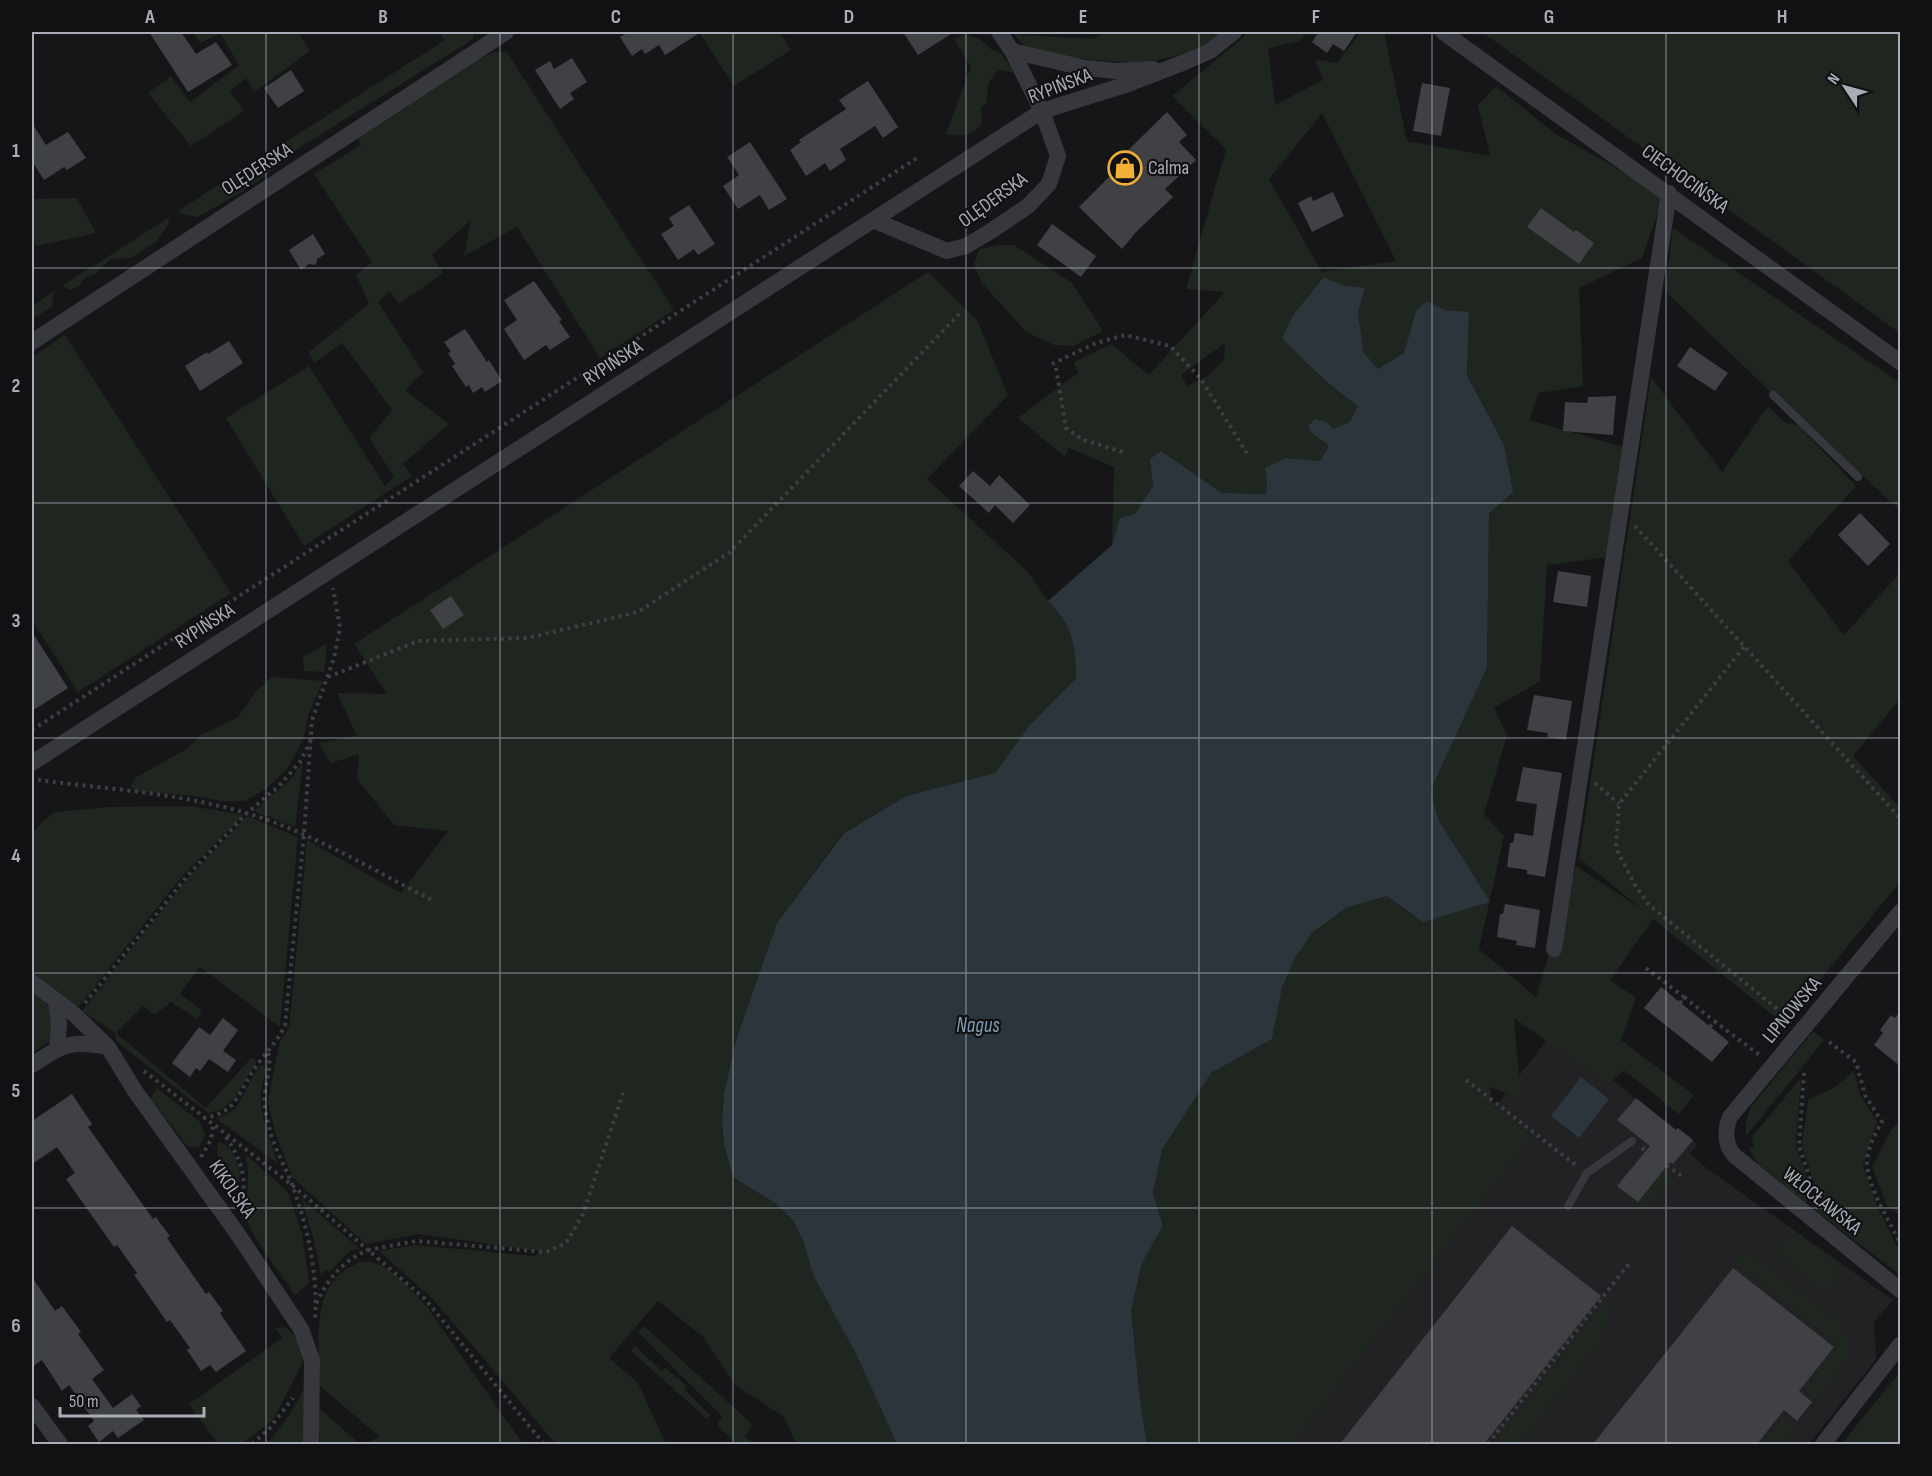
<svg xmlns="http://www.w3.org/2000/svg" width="1932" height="1476" font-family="'Sofia Sans Condensed',sans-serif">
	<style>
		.built { fill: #222225 }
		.green { fill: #1e261f; fill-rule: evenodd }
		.water { fill: #2c353c }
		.building { fill: #404145 }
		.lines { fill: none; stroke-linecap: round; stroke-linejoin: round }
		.path { stroke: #3d3f44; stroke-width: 4; stroke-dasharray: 3 4.5; stroke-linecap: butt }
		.lane { stroke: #37383d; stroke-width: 8 }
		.street { stroke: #37383d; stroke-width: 16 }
		.grid { fill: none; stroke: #a8adb8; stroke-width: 1.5; stroke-opacity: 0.55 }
		.labels { text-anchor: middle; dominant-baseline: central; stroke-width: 4.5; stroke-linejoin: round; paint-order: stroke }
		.street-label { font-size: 20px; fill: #a8adb8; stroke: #111113 }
		.poi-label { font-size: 20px; fill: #a8adb8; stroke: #111113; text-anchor: start }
		.water-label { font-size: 21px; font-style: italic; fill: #7f9bb3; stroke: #111113 }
		.neatline { fill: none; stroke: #a8adb8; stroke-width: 2 }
		.grid-label { font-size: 20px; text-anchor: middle; font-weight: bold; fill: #a8adb8 }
	</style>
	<rect width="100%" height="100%" fill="#161618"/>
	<path class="built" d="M1552 1033 1676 1130 1678 1128 1693 1140 1697 1145 1690 1154 1709 1170 1893 1300 1874 1322 1876 1359 1809 1444H1284L1492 1111Z"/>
	<path class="green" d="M193 32H298L310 51 254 92 246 78 230 91 244 111 191 146 148 93 171 76 190 102 239 65 220 33 200 43Z
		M438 32H476L473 33V39L291 153 281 145 445 40Z
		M699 32H780L791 50 734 86Z
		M1013 32H1017L1020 35 1093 39 1105 32H1225C1206 50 1173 57 1148 62 1132 65 1043 56 1029 48 1023 45 1017 38 1013 32Z
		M1250 32H1308L1299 41 1268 48 1275 105 1323 80 1315 59 1337 63 1361 32H1384L1407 141 1490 156 1478 105 1496 86 1556 134 1664 195 1642 258 1579 288 1583 386 1539 393 1529 420 1624 447 1608 557 1547 565 1540 681 1494 708 1507 735 1484 814 1504 836 1479 949 1536 997 1576 866 1643 910 1579 858 1651 377 1722 472 1768 406 1784 422 1798 425 1856 486 1788 561 1844 635 1900 573V699L1853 756 1900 808V882L1784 1024 1653 919 1610 980 1636 998 1621 1040 1694 1095 1679 1114 1624 1070 1608 1085 1514 1018 1521 1098 1489 1087 1495 1107 1532 1136 1293 1444H1147L1141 1407 1131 1311 1142 1263 1163 1226 1153 1194 1162 1150 1211 1073 1272 1039 1282 988 1295 958 1313 932 1346 908 1388 896 1423 922 1489 902 1438 819 1431 789 1487 668 1489 513 1504 445 1467 375 1469 312 1416 311 1404 353 1378 369 1364 354 1358 313 1365 288 1341 285 1282 338C1306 363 1330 388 1358 406L1350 422 1333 429 1328 423 1311 432 1329 446 1320 461 1285 458 1267 480 1266 494 1222 493 1161 451 1150 459 1153 486 1135 514 1120 518 1112 545 1114 467 1069 448 1065 457 1018 418 1078 373 1074 362 1111 344 1149 375 1225 292 1186 289 1226 149 1172 96ZM1322 113 1396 261 1322 272 1274 188 1269 179ZM1225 343 1224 360 1208 376 1187 386 1181 375Z
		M1482 32H1900V333Z
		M964 34 980 39 992 50 1000 52 1015 73 999 70C987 79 987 90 987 103L981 107 982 123C972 136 961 137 946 134L971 67 954 39Z
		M506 51 674 310 600 358 517 227 464 256 471 220 432 255 443 273 399 304 390 291 378 302 423 372 405 390 449 424 403 464 412 476 304 546 226 418 309 366 385 486 394 477 369 438 392 410 342 343 314 363 309 352 369 304 356 275 372 262 314 174 361 145 358 138 466 65 492 53Z
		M273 150 278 162C267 181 218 205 198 217L185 215 178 211Z
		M77 198 96 233 36 246 32 239V199Z
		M168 218 169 223 157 241 131 258 111 259 94 275 85 277 79 286 70 290 62 286Z
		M1673 228 1900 383V510L1775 396 1665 291Z
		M999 245H1014L1072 283 1103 331 1074 346 1054 345 1026 332 981 282 974 263 980 249Z
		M928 272 977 320 1008 395 927 479 1029 573 1048 601 1062 616 1074 640 1076 678 1029 726 995 773 906 796 843 833 777 923 736 1040 724 1094 722 1122 724 1145 733 1176 775 1203 793 1220 803 1240 813 1275 856 1354 897 1444H796L784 1417 734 1384 703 1337 658 1301 609 1358 638 1383 666 1444H556L432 1298 379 1251 416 1245 535 1256 539 1251 418 1234 366 1244 292 1177 275 1132 268 1102 270 1090 280 1041 289 1028 307 840 401 893 448 831 394 825 357 779 359 754 331 763 318 743 357 736 337 693 387 694 354 644Z
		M54 291 52 306 36 317 32 315V306Z
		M65 335 231 593 78 692 32 620V357Z
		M327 643 324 672 304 671 303 657Z
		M272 677 323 681 309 713 303 740 288 768 266 789 245 801H222L196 796 135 791 131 786 135 778 185 750 201 735 238 717 256 691Z
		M303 762 295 827 254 811 290 780Z
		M190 806 244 815 183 875 76 1010 38 977 32 968V834L42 822 55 812 110 807Z
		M247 816 298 837 280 1027 200 967 180 994 202 1010 197 1019 171 1002 154 1015 143 1006 116 1033 206 1108 252 1057 257 1062C243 1081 235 1110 208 1113L116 1041 115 1033 82 1011 188 878Z
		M32 989 45 1001 55 1016 49 1041 32 1053Z
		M1813 1031 1824 1040 1746 1136V1122L1751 1107Z
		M262 1065 267 1070C252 1100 268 1134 278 1164L217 1119C248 1108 242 1084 262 1065Z
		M1854 1070 1860 1095 1877 1121 1863 1166 1878 1208 1900 1252V1275L1815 1210 1814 1182 1802 1146 1808 1099C1829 1092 1839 1085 1854 1070Z
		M1801 1078 1796 1146 1807 1179V1204L1757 1163 1749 1148 1754 1146 1751 1138Z
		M157 1088 200 1122 205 1135 200 1146 191 1147 186 1145 150 1098Z
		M1900 1121V1215L1887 1206 1872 1167 1891 1130Z
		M221 1142C235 1149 242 1169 239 1184L226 1177 224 1174 226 1167C219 1160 216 1153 218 1143Z
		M245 1154 288 1192 302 1233 309 1283 295 1295C285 1280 250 1234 247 1220 244 1197 252 1179 245 1154Z
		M1664 1169 1673 1176 1645 1212 1617 1189V1186L1638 1202Z
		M301 1198 360 1249 351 1250 329 1272 325 1269 321 1276 314 1240Z
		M1792 1228 1842 1270 1826 1294 1775 1252Z
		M1743 1248 1838 1321C1864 1352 1837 1374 1818 1400L1805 1390 1838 1345 1735 1262Z
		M361 1262C388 1259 410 1289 427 1307L523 1444H363L380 1437 320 1386C319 1342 308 1280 361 1262Z
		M1606 1300 1610 1307 1604 1337 1520 1444H1494L1500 1438 1498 1436 1520 1409 1522 1410 1552 1368H1554L1584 1327H1586Z
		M644 1326 753 1425 745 1436 754 1444H737L717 1425 722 1416 638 1332Z
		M286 1327 299 1341 303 1362 273 1420 242 1444H218L189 1404 282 1338 275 1328Z
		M635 1346 662 1371 665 1368 686 1385 684 1389 710 1415 707 1419 631 1351Z
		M1900 1372V1444H1841Z
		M304 1389V1444H267L290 1414Z
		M318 1407 360 1444H320Z
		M1781 1419 1796 1430 1785 1444H1761Z"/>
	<path class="water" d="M1324 277 1341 285 1365 288 1358 313 1364 353 1378 369 1404 353 1416 311 1427 301 1444 310 1469 312 1467 375 1504 445 1513 492 1489 513 1487 668 1431 789 1438 819 1490 902 1423 922 1387 896 1346 908 1313 932 1295 958 1282 988 1272 1039 1211 1073 1162 1150 1153 1194 1163 1226 1142 1263 1131 1311 1141 1407 1147 1444H897L856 1354 813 1275 803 1240 793 1220 775 1203 733 1177 724 1145 722 1122 724 1094 736 1040 777 923 844 833 906 796 995 773 1029 726 1076 678C1075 643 1074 628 1048 601L1112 545 1120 518 1135 514 1153 486 1150 459 1161 451 1222 493 1266 494 1267 480 1265 468 1285 458 1320 461 1329 446 1311 432 1308 426 1315 419 1328 423 1333 429 1350 422 1358 406C1330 387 1306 363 1282 338L1294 314Z
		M1581 1077 1609 1099 1579 1138 1551 1116Z"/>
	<path class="building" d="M149 32H181L196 54 216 42 232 65 188 92Z
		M629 32H701L665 55 659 45 645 54 642 49 632 56 620 37Z
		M903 32H954L918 55Z
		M1316 32H1357L1344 51 1333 44 1327 53 1312 42 1318 33Z
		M572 58 587 82 570 93 574 99 560 109 535 70 550 61 554 69Z
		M291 70 304 91 278 108 264 88Z
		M868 81 898 127 883 138 875 126 840 149 846 160 830 171 825 163 806 176 790 150 801 142 799 140 846 109 839 100Z
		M1422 83 1450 88 1441 136 1413 131Z
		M1167 112 1187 135 1179 142 1196 160 1165 189 1173 197 1137 231 1122 249 1079 207 1113 173 1109 169Z
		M32 123 46 145 68 132 86 158 67 170 64 167 44 180 32 161Z
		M750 142 787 199 769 210 760 195 738 209 723 186 739 175 727 157Z
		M1333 192 1344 216 1312 232 1298 203 1311 196 1313 201Z
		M689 205 715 244 698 255 694 249 678 260 661 234 674 226 669 218Z
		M1541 208 1574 232 1576 230 1594 243 1579 264 1527 227Z
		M1052 224 1096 256 1081 277 1037 245Z
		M313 234 325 254 317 259 316 265 309 264 301 270 289 250Z
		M534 281 562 320 559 321 570 337 550 350 546 345 524 360 504 329 517 320 504 300Z
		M465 329 487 362 489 360 502 381 485 392 482 387 473 393 469 385 466 387 452 366 455 364 448 353 451 352 444 342Z
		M229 341 243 363 200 391 185 366 207 352 208 354Z
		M1690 347 1728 373 1715 391 1677 366Z
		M1616 396 1613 435 1563 431 1565 402 1587 403 1588 397Z
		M973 471 990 486 999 475 1030 505 1013 523 995 505 989 513 959 486Z
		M1860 513 1890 544 1868 566 1838 535Z
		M1558 571 1591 576 1587 607 1553 602Z
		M451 596 464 615 443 629 430 610Z
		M32 632 68 688 32 711Z
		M1534 695 1572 701 1566 740 1547 737 1548 733 1527 730Z
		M1523 767 1562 773 1545 877 1527 874V870L1507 867 1510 843H1513L1515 833 1533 836 1537 804 1516 801Z
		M1505 904 1540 910 1535 948 1516 945 1517 941 1497 937 1500 914H1503Z
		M1661 987 1729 1042 1712 1062 1644 1008Z
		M1900 1011V1066L1874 1045 1883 1033 1880 1030 1891 1015 1895 1018Z
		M223 1018 238 1030 223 1051 236 1060 228 1072 209 1059 200 1071 196 1068 190 1077 172 1063 199 1027 210 1035Z
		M72 1094 92 1124 88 1127 153 1219 156 1217 160 1223 170 1236 167 1238 206 1294 209 1292 223 1311 220 1313 246 1351 216 1372 210 1365 201 1371 187 1350 190 1348 170 1320 167 1322 149 1296 134 1275 137 1273 117 1245 114 1247 66 1179 75 1173 57 1147 32 1164V1121Z
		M1636 1098 1676 1130 1678 1128 1693 1140 1673 1164 1670 1162 1638 1202 1617 1186 1650 1146 1617 1120Z
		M1512 1226 1601 1296 1484 1444H1340Z
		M1733 1268 1834 1347 1799 1391 1812 1402 1797 1421 1784 1410 1757 1444H1593Z
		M32 1277 55 1311 62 1306 81 1332 78 1334 104 1370 92 1379 113 1408 132 1394 141 1406 136 1410 144 1420 118 1438 113 1431 99 1442 88 1426 94 1421 69 1385 62 1391 42 1360 32 1367Z"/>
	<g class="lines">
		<path class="path" d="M1052 364 1096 343 1125 335 1170 346 1201 379 1249 457
			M1056 368 1066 428 1083 440 1123 452
			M1635 526 1900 818
			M1744 647 1619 804 1616 848 1635 885 1649 905 1791 1020
			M328 677 418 641 527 638 638 612 730 552 962 311
			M32 730 917 158
			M38 780C107 789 179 793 246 813 311 832 371 869 432 900
			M1595 783 1619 804
			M1646 968 1684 997
			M85 1003 188 875 247 813 279 786 300 762 310 742
			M1680 1003 1684 997 1714 1021
			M1710 1027 1714 1021 1761 1056
			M1829 1042 1856 1062 1865 1095 1882 1122C1875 1134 1868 1147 1867 1161 1866 1185 1890 1222 1900 1243
			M268 1053C272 1070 266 1078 265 1094 263 1106 267 1119 270 1131 275 1150 286 1168 293 1187 308 1229 318 1274 315 1319
			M144 1071 292 1185 368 1250C342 1261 328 1279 316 1304
			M1804 1073 1799 1146 1810 1179V1196
			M1466 1080 1577 1166
			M203 1118C238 1113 238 1092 255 1068 265 1053 278 1041 285 1025L304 834 312 720 334 658 340 627 333 588
			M226 1137C243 1163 247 1178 241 1209
			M1642 1148 1683 1177
			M201 1157 211 1140 213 1126
			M252 1444 269 1429 293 1398
			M544 1444 425 1299 368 1250 416 1241 546 1252 566 1243 583 1214 623 1093
			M1488 1444 1631 1261"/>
		<path class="lane" d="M1773 395 1858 477
			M1568 1206 1587 1173 1632 1141"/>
		<path class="street" d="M1443 32 1900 362
			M1012 51 1085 68 1116 71 1153 69
			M873 220 947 251 966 246 991 231 1028 206 1049 184 1058 156 1042 111 1012 51 999 32
			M32 342 506 32
			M32 763 1042 111 1128 84 1185 62 1210 51 1234 32
			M1900 912 1730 1117C1725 1130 1724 1145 1735 1156L1900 1290
			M1554 949 1669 193
			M32 982 75 1015 108 1047 135 1091 237 1233 301 1329 312 1360 311 1444
			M56 1001 59 1025 57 1048
			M32 1065C64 1044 70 1040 108 1047
			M32 1406 60 1444
			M1823 1444 1900 1345"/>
	</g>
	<path class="grid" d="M266 32V1444M500 32V1444M733 32V1444M966 32V1444M1199 32V1444M1432 32V1444M1666 32V1444M32 268H1900M32 503H1900M32 738H1900M32 973H1900M32 1208H1900"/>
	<defs>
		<symbol id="shop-ring" viewBox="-11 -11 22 22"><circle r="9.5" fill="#111113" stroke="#f2b134" stroke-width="1.5"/><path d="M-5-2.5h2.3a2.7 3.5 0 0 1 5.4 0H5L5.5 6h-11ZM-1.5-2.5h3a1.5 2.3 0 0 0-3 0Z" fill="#f2b134"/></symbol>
	</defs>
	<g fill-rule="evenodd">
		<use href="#shop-ring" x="1106" y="149" width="38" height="38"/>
	</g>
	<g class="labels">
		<g class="street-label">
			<text transform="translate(1060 86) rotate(-21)">RYPIŃSKA</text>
			<text transform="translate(257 169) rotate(-33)">OLĘDERSKA</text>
			<text transform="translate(1685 179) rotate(36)">CIECHOCIŃSKA</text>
			<text transform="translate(993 200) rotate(-36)">OLĘDERSKA</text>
			<text transform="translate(613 363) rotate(-33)">RYPIŃSKA</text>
			<text transform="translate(205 626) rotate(-33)">RYPIŃSKA</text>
			<text transform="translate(1792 1010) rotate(-50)">LIPNOWSKA</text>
			<text transform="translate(232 1189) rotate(55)">KIKOLSKA</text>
			<text transform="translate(1822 1201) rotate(39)">WŁOCŁAWSKA</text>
		</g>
		<g class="poi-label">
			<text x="1148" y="168">Calma</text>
		</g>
		<g class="water-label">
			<text x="978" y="1025">Nagus</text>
		</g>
	</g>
	<rect width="1932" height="1476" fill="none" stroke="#111113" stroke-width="66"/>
	<g transform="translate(1845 87) rotate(306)" stroke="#111113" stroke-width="4.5" paint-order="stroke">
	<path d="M0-4.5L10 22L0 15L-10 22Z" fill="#a8adb8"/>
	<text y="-9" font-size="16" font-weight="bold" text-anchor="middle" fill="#a8adb8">N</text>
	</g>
	<path d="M60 1407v9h144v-9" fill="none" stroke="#a8adb8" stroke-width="3"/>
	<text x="69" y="1407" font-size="18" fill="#a8adb8" stroke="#111113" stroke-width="4.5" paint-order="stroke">50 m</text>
	<rect x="33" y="33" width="1866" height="1410" class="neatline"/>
	<g class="grid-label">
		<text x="150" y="23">A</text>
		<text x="383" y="23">B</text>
		<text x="616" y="23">C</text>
		<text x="849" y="23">D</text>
		<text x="1083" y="23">E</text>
		<text x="1316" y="23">F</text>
		<text x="1549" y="23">G</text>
		<text x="1782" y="23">H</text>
		<text x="16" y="157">1</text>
		<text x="16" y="392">2</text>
		<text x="16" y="627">3</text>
		<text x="16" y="862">4</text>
		<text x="16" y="1097">5</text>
		<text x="16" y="1332">6</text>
	</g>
</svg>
